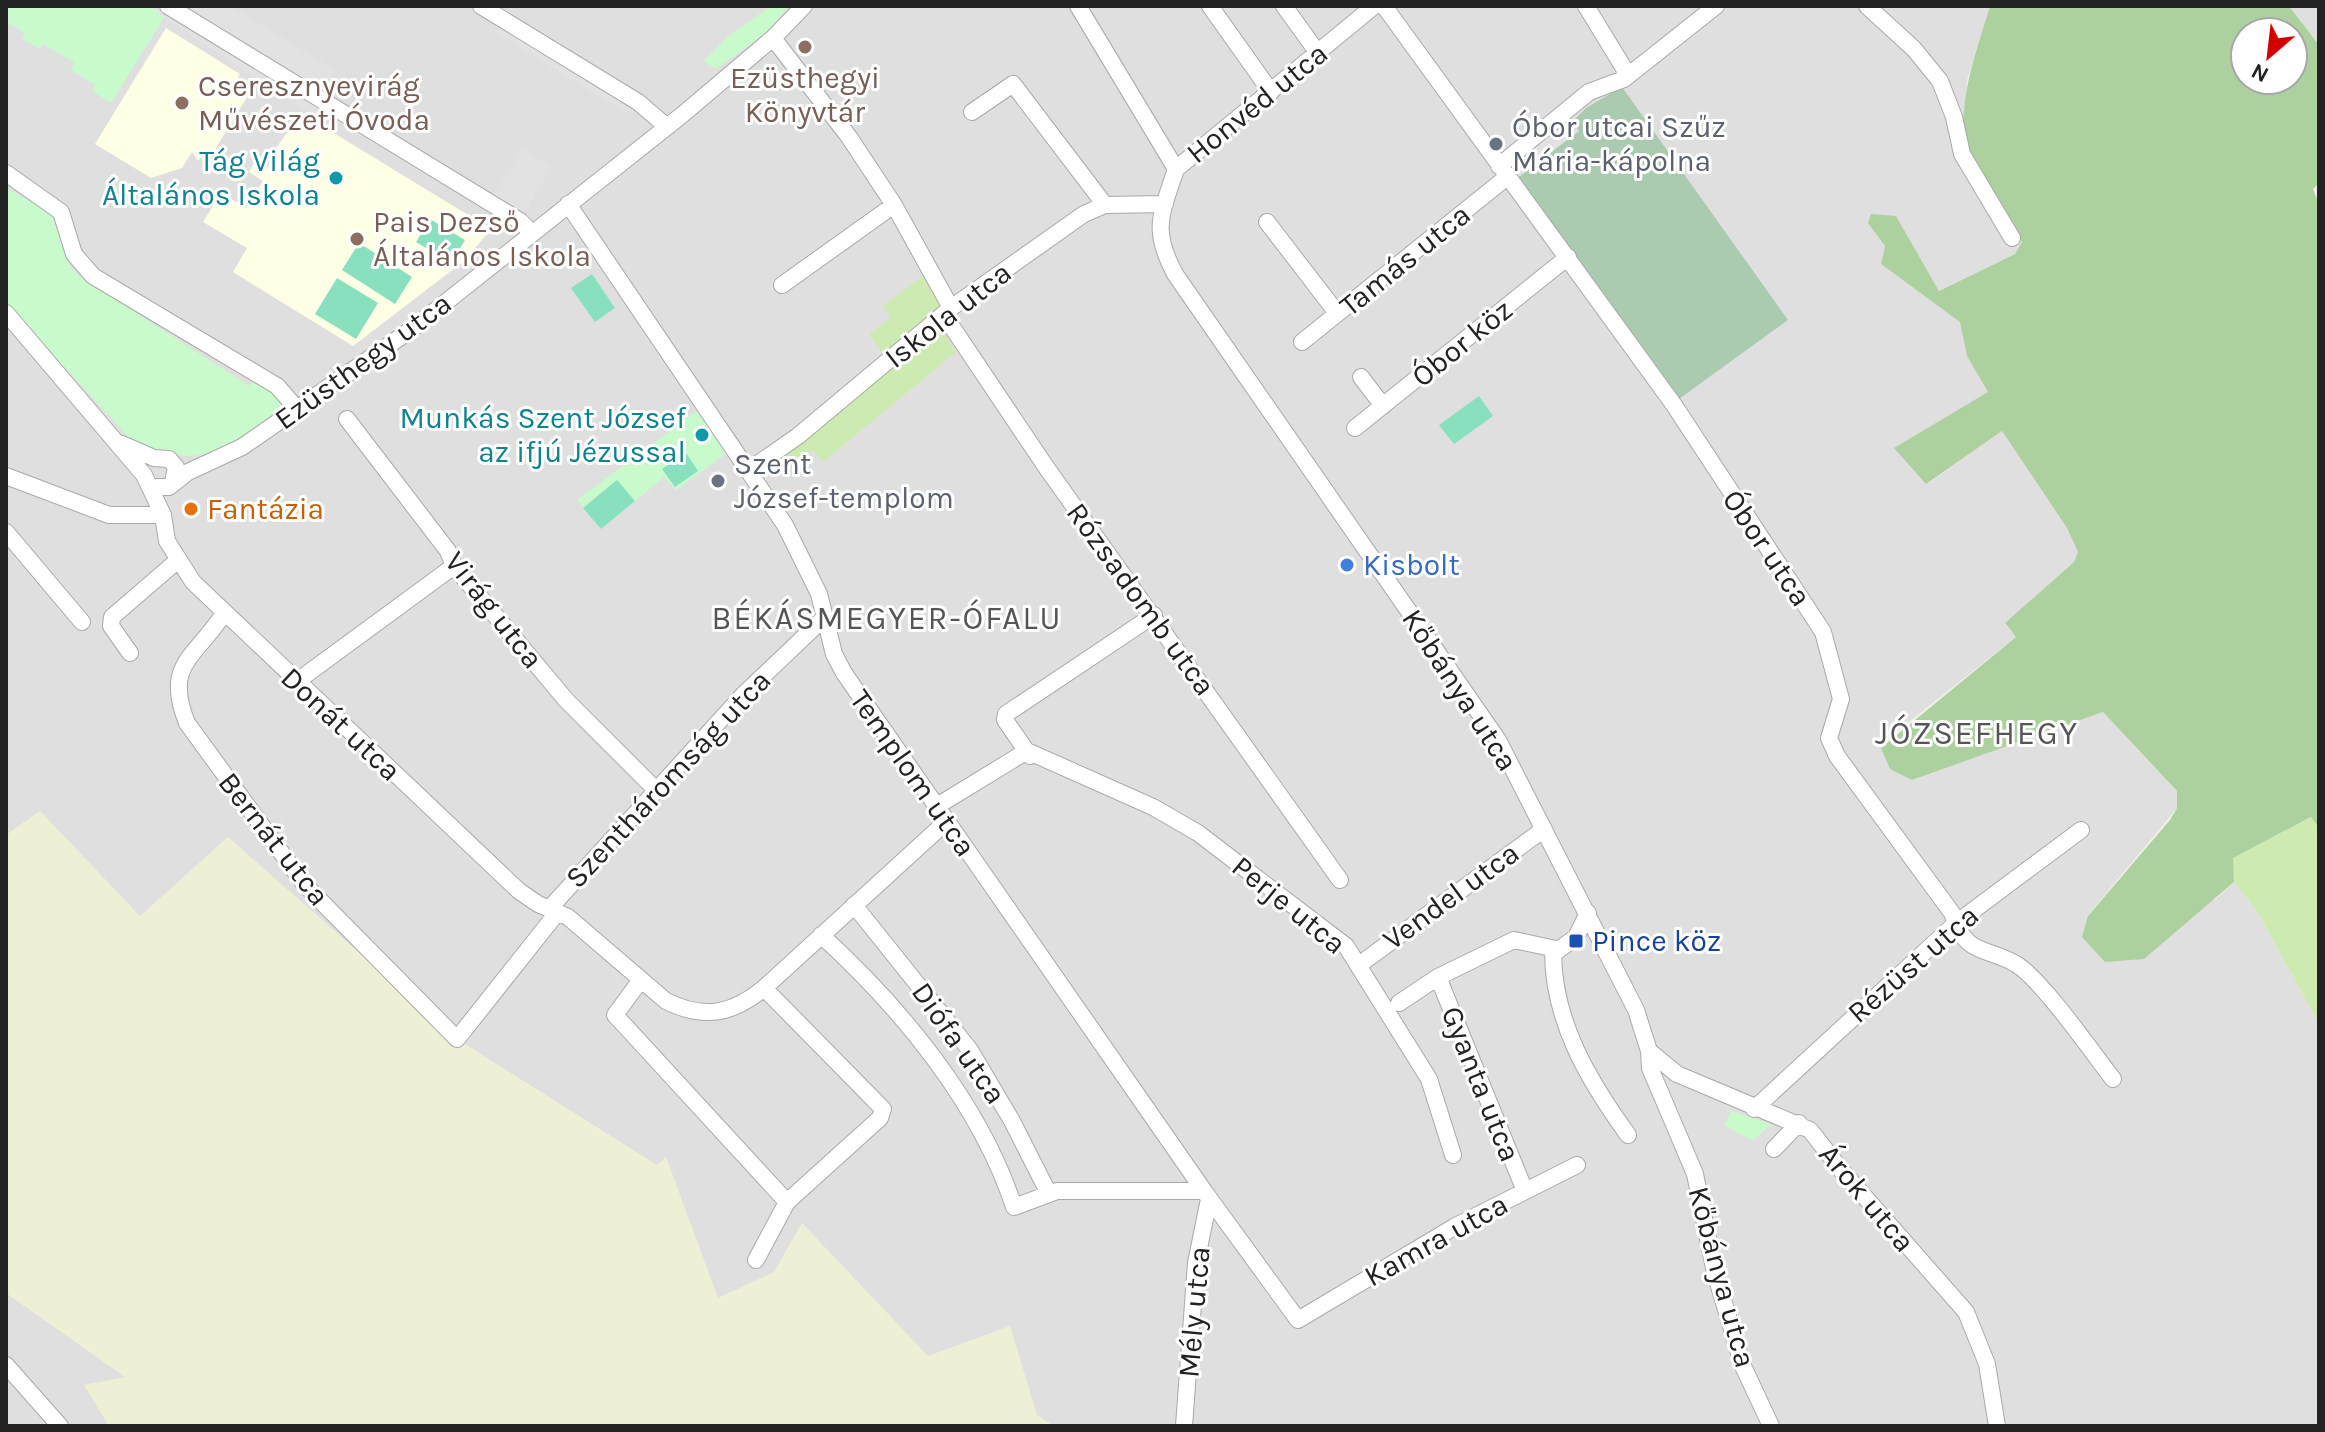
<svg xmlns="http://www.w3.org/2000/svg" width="2325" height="1432" font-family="Karla,sans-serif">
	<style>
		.residential { fill: #e0dfdf }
		.education { fill: #ffffe5 }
		.farmland { fill: #eef0d5 }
		.grass { fill: #cdebb0 }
		.forest { fill: #add19e; fill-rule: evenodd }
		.cemetery { fill: #aacbaf }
		.park { fill: #c8facc }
		.pitch { fill: #88e0be }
		.parking { fill: #e2e2e2 }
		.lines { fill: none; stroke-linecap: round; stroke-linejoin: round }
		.minor-casing { stroke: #a9a9a9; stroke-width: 18 }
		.minor { stroke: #fff; stroke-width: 16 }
		.education-dot { fill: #8d6e63; stroke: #fff; stroke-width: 3 }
		.worship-dot { fill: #6b7280; stroke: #fff; stroke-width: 3 }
		.culture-dot { fill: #0f9aa8; stroke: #fff; stroke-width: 3 }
		.food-dot { fill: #e8710a; stroke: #fff; stroke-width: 3 }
		.shop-dot { fill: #3f7fe0; stroke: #fff; stroke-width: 3 }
		.transit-dot { fill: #1a4fb4; stroke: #fff; stroke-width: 3 }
		.labels { text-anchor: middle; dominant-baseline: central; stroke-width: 6; stroke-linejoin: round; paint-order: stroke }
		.education-label { font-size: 30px; fill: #785e54; stroke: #fff; text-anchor: start }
		.street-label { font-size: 30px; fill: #222; stroke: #fff }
		.worship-label { font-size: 30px; fill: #5b616d; stroke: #fff; text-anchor: start }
		.culture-label { font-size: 30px; fill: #0d838f; stroke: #fff; text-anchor: end }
		.food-label { font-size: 30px; fill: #c56008; stroke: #fff; text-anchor: start }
		.shop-label { font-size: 30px; fill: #366cbe; stroke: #fff; text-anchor: start }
		.transit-label { font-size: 30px; fill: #164399; stroke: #fff; text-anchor: start }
		.neighbourhood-label { font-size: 32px; letter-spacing: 2px; fill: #555; stroke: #fff }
	</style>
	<rect width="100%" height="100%" fill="#f2efe9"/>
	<path class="residential" d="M6 6H1990L1967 80 1965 149 2023 242 2015 254 1939 291 1896 216 1869 223 1885 246 1881 264 1961 322 1967 356 1989 392 1927 484 2002 431 2067 528 2078 552 2074 562 2005 624 2016 637 1887 739 1881 748 1912 780 2103 712 2177 791V808L2088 915 2215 900 2234 882 2257 911 2319 1024V1426H6Z
		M2289 6H2319V45Z"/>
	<path class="education" d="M166 28 240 74 234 85 237 87 240 83 249 94 208 161 201 157 198 161 192 152 182 168 151 178 95 144Z
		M301 113 491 229 464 261 353 346 233 272 247 248 203 222 221 193 246 208 263 181 249 172 254 163 266 170 278 150 276 148Z"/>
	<path class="farmland" d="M40 811 140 916 228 837 457 1039 657 1165 666 1157 718 1298 774 1272 802 1223 928 1356 1010 1326 1037 1415 1054 1426H109L84 1385 125 1377 6 1293V835Z"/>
	<path class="grass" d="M924 275 942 308 884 355 869 334 891 317 883 306Z
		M939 326 956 352 823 462 813 450 785 470 776 459 812 434Z
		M2312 817 2319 828V1024L2257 911 2234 882 2232 858Z"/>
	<path class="forest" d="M1990 6H2289L2319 45V183L2313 189 2319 204V828L2311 817 2233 858 2234 882 2144 959 2105 962 2082 937 2088 916 2170 820 2177 808V791L2103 712 1912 780 1890 769 1881 748 2016 637 2005 623 2074 562 2078 552 2067 528 2002 431 1926 484 1894 448 1988 392 1967 356 1960 322 1881 264 1885 246 1868 223 1871 214 1896 216 1939 291 2015 254 2022 242 1965 149C1958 98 1976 53 1990 6ZM2245 32H2293V80H2245Z"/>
	<path class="cemetery" d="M1622 87 1788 320 1679 399 1516 179 1578 131 1572 122 1586 108Z"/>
	<path class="park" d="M6 6H152L164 18 111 103 92 91 95 85 71 70 75 63 43 44 39 49 22 39 25 33 6 21Z
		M771 6H789L765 34 716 69 704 61 731 34Z
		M6 180 9 182 6 188 56 216 70 267 78 275 249 386 254 380 279 395 282 407 236 441 203 455 184 456 135 444 6 303Z
		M697 411 727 453 676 490 664 477 601 529 577 500Z
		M1731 1111 1771 1124 1753 1141 1724 1125Z"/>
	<path class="pitch" d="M430 219 465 240 451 263 416 242Z
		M359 243 412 277 395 304 342 270Z
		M592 274 615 308 595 322 571 288Z
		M337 278 378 303 356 339 315 314Z
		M1479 396 1493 416 1454 444 1439 425Z
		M686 453 698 471 675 487 662 469Z
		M617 480 635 501 601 529 583 508Z"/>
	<path class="parking" d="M152 6H231L335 70 313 115 164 18Z
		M502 19 638 102 630 115 494 32Z
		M1597 74 1607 87 1568 116 1579 131 1516 179 1498 155Z
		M523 148 551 168 520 221 490 202Z"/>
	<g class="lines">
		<defs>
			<path id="minor" d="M168 6 520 221 532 233
				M481 6 638 102 666 126
				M1078 6 1176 169C1161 215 1151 229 1175 274L1498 740 1636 1010 1649 1051 1650 1068 1695 1174 1715 1273 1743 1366 1771 1426
				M1210 6 1271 92
				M1284 6 1318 53
				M1384 6 1674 405 1823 632 1841 699 1829 738 1837 756 1952 913C1966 957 1985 946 2016 964 2042 980 2092 1052 2113 1079
				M1586 6 1625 70 1624 79
				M1867 6 1914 49 1940 81 1954 117 1962 154 2012 238
				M773 38 849 137 894 205 951 308
				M972 112 1013 84 1105 205
				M1499 166 1589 92 1624 79 1716 6
				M1176 169 1374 6
				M6 173 61 212 74 254 93 276 277 386 298 410
				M568 204 785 525 819 594 834 654 844 673 1204 1191 1298 1320 1454 1227 1577 1165
				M1267 222 1337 313
				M782 285 894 205
				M6 313 144 475 163 515 167 541 193 582 519 891 538 904 568 917 666 1001C704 1020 733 1014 764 988L947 821
				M944 315 1046 467 1340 880
				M1302 342 1507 177
				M1361 377 1383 406
				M347 419 448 551 454 566 566 700 655 789
				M1355 428 1568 257
				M122 444 154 458 169 459 176 467 173 483
				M749 470 798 436 951 308 1084 214 1105 205 1165 204
				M6 476 109 515H163
				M153 487H169L188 472 242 447 412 329 682 115 773 38 804 6
				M6 532 82 622
				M224 613C196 658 163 663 187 723L305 885 457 1039 557 913
				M130 653 111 626 112 617 177 561
				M296 682 454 566
				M1030 756 1005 720 1006 714 1154 615
				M937 806 1027 751 1153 807 1198 833 1346 946 1429 1079 1453 1155
				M854 905 970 1050 1012 1121 1048 1192
				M549 909 743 695 824 618
				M1588 913 1576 937 1553 954C1554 1023 1589 1081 1628 1135
				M821 935C901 1008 980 1103 1014 1207L1057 1191H1204
				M1359 965 1544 829
				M1438 977 1525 1191
				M640 981 615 1015 787 1202 756 1260
				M764 988 883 1109 880 1118 787 1202
				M1399 1003 1438 977 1514 940 1556 949
				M1649 1051 1677 1074 1810 1130 1842 1171 1966 1312 1987 1364 1997 1426
				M1754 1109 1955 924 2081 830
				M1774 1149 1799 1123
				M6 1365 60 1426
				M1184 1426 1196 1263 1209 1199"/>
		</defs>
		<use href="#minor" class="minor-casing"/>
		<use href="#minor" class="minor"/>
	</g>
	<g class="education-dot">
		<circle cx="805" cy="47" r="8"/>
		<circle cx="182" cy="103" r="8"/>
		<circle cx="357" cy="239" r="8"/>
	</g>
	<g class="worship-dot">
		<circle cx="1496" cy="144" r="8"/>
		<circle cx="718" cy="481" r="8"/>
	</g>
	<g class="culture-dot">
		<circle cx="336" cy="178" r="8"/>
		<circle cx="702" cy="435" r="8"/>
	</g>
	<circle class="food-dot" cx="191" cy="509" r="8"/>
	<circle class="shop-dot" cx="1347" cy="565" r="8"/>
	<rect class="transit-dot" x="1568" y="933" width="16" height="16" rx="4"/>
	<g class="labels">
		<g class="education-label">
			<text x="805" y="78" text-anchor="middle">Ezüsthegyi<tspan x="805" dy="34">Könyvtár</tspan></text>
			<text x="198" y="86">Cseresznyevirág<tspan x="198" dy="34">Művészeti Óvoda</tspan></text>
			<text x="373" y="222">Pais Dezső<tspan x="373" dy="34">Általános Iskola</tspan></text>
		</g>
		<g class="street-label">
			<text transform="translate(1257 103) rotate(-39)">Honvéd utca</text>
			<text transform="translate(1405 260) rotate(-39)">Tamás utca</text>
			<text transform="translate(948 315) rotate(-38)">Iskola utca</text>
			<text transform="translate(1462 343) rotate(-39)">Óbor köz</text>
			<text transform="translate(363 361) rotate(-36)">Ezüsthegy utca</text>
			<text transform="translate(1767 548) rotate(56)">Óbor utca</text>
			<text transform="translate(1141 599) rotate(54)">Rózsadomb utca</text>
			<text transform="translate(494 610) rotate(52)">Virág utca</text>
			<text transform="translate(1460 690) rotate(57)">Kőbánya utca</text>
			<text transform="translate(341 724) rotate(43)">Donát utca</text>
			<text transform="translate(913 773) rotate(55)">Templom utca</text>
			<text transform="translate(668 779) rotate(-47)">Szentháromság utca</text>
			<text transform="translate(274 839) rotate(52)">Bernát utca</text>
			<text transform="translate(1451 896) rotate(-36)">Vendel utca</text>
			<text transform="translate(1289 905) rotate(39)">Perje utca</text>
			<text transform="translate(1913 964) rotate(-41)">Rézüst utca</text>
			<text transform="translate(959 1043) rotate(55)">Diófa utca</text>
			<text transform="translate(1481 1084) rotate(68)">Gyanta utca</text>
			<text transform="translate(1867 1198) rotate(50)">Árok utca</text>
			<text transform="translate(1436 1240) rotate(-29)">Kamra utca</text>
			<text transform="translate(1722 1277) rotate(75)">Kőbánya utca</text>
			<text transform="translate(1194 1312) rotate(-85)">Mély utca</text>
		</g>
		<g class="worship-label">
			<text x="1512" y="127">Óbor utcai Szűz<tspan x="1512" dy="34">Mária-kápolna</tspan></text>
			<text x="734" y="464">Szent<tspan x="734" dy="34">József-templom</tspan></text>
		</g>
		<g class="culture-label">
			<text x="320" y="161">Tág Világ<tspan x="320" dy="34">Általános Iskola</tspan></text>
			<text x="686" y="418">Munkás Szent József<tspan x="686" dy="34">az ifjú Jézussal</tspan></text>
		</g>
		<g class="food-label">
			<text x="207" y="509">Fantázia</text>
		</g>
		<g class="shop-label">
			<text x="1363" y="565">Kisbolt</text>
		</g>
		<g class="transit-label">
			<text x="1592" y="941">Pince köz</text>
		</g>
		<g class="neighbourhood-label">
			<text x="887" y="618">BÉKÁSMEGYER-ÓFALU</text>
			<text x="1977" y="733">JÓZSEFHEGY</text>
		</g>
	</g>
	<rect width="2325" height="1432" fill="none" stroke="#222222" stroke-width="16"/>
	<g transform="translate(2269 56) rotate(208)"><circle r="38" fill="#ffffff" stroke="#a7a7a7" stroke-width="2"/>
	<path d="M0-6L14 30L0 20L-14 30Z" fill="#d40000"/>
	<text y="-12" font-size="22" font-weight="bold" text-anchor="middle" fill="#222222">N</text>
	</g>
</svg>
